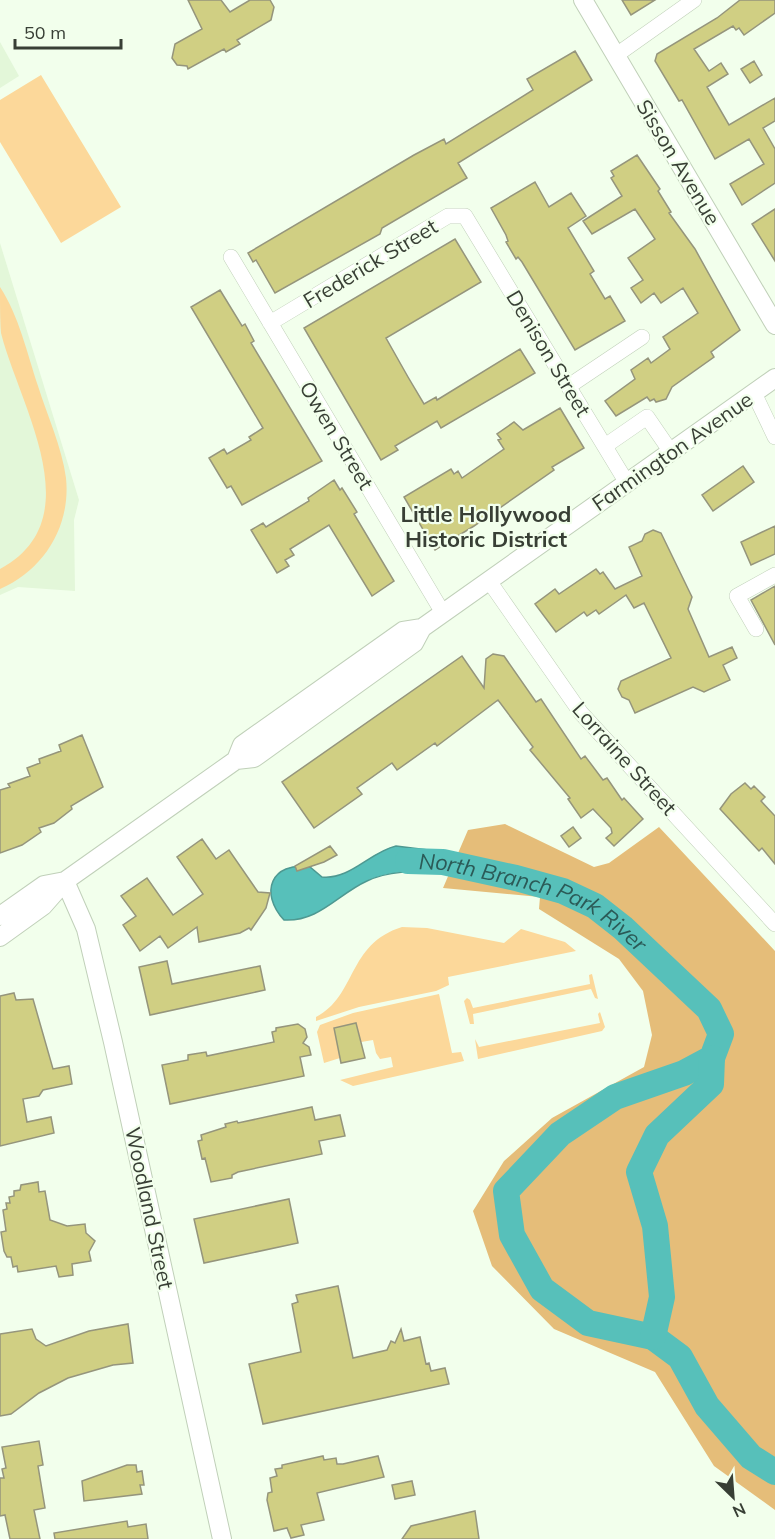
<svg xmlns="http://www.w3.org/2000/svg" width="775" height="1539" font-family="Mulish,sans-serif">
	<style>
		.built { fill: #e3f7d9 }
		.green { fill: #fcd89a }
		.forest { fill: #e5bd79 }
		.water { fill: #57c0ba; stroke: #4e9992; stroke-width: 1.5 }
		.lines { fill: none; stroke-linecap: round; stroke-linejoin: round }
		.river { stroke: #57c0ba; stroke-width: 26 }
		.building { fill: #d0cf83; stroke: #95957c; stroke-width: 1.5 }
		.minor-casing { stroke: #c0d0b9; stroke-width: 16 }
		.major-casing { stroke: #c0d0b9; stroke-width: 20 }
		.minor { stroke: #fff; stroke-width: 15 }
		.major { stroke: #fff; stroke-width: 18 }
		.labels { text-anchor: middle; dominant-baseline: central; stroke-width: 4.5; stroke-linejoin: round; paint-order: stroke }
		.street-label { font-size: 21px; fill: #383f35; stroke: #f2ffec }
		.neighbourhood-label { font-size: 22px; font-weight: bold; fill: #383f35; stroke: #f2ffec }
		.water-label { font-size: 22px; font-style: italic; fill: #2b5a57; stroke: #f2ffec }
	</style>
	<rect width="100%" height="100%" fill="#f2ffec"/>
	<path class="built" d="M0 42 19 76 0 88Z
		M0 243 79 500 74 520 75 591 18 587 0 595Z"/>
	<path class="green" d="M41 75 121 207 61 243 0 142V100Z
		M0 287C19 316 27 353 38 386 47 415 62 447 66 478 71 526 44 570 0 589V569C93 519 19 405 1 333 0 319 0 301 0 287Z
		M402 927 427 928 504 943 521 929 565 942 576 951 448 977 449 985 436 991 359 1007 316 1021V1017C357 996 347 944 402 927Z
		M592 974 598 999 595 998 591 989 473 1014 474 1024H470L464 1001 467 998 470 1000 473 1008 590 984 589 975Z
		M439 994 452 1053 461 1052 464 1061 353 1086 340 1080 393 1067 391 1057 380 1059 376 1053 373 1040 338 1046 340 1058 324 1063 317 1032 320 1025 353 1013Z
		M600 1012 605 1027 602 1031 478 1059 475 1039 479 1047 600 1023 598 1014Z"/>
	<path class="forest" d="M505 824 594 867 609 863 659 827 775 951V1510L714 1466 655 1372 554 1329 492 1266 473 1211 504 1161 552 1118 644 1067 652 1035 643 991 619 959 539 909 540 897 443 888 468 830Z"/>
	<path class="water" d="M396 846 444 852 443 862 436 872C414 871 388 871 367 881 338 894 319 922 284 920 259 893 271 861 310 867L322 877C350 880 370 852 396 846Z"/>
	<g class="lines">
		<g class="river">
			<path id="s1" d="M408 861 443 862 516 878 563 891 595 906 623 928 709 1009 721 1034 712 1058 684 1073 615 1097 560 1134 506 1191 512 1235 542 1289 588 1323 653 1337 680 1357 707 1406 751 1457 775 1472"/>
			<path d="M653 1337 662 1297 655 1226 639 1172 657 1135 711 1084 712 1058"/>
		</g>
	</g>
	<path class="building" d="M188 0H221L230 12 250 0H270L274 7 271 20 237 40 240 44 226 52 224 49 188 69 187 66 177 65 172 58 175 44 202 29Z
		M622 0H655L631 15Z
		M740 0H775V13L744 35 739 28 736 30 733 26 694 49 709 71 721 63 728 74 707 87 729 125 775 98V121L763 128 775 149V183L742 205 730 184 764 164 749 139 715 159 682 100 679 101 655 61 657 54 717 18Z
		M575 51 592 80 458 163 467 178 382 228 380 234 275 293 256 260 253 262 248 253 414 155 444 139 446 144 533 90 527 79Z
		M754 61 762 75 750 83 741 69Z
		M637 155 660 189 658 191 671 212 669 213 695 249 740 330 711 352 714 357 672 387 666 399 656 402 654 399 650 401 647 397 616 416 605 401 635 379 631 370 648 358 651 363 670 349 663 337 698 313 683 288 661 303 654 293 641 303 631 288 643 280 628 258 655 239 635 209 592 234 583 221 622 196 611 178 614 176 611 171Z
		M535 182 549 207 571 193 586 216 568 228 594 271 590 274 605 299 610 296 625 321 575 350 522 262 518 257 516 259 506 242 508 241 506 235 491 208Z
		M775 209V261L752 224Z
		M455 239 481 282 386 338 408 377 424 404 436 397 437 400 520 349 535 373 441 428 437 421 395 446 398 450 381 460 304 328Z
		M220 290 242 326 245 324 254 341 251 343 322 461 242 505 231 486 227 488 209 458 224 449 227 454 251 440 249 437 263 428 191 307Z
		M560 408 584 448 552 467 554 470 474 526 435 550 404 497 451 469 454 474 458 471 462 478 504 449 498 440 501 439 497 434 514 422 523 430Z
		M743 466 754 482 713 511 702 495Z
		M334 480 340 490 342 488 357 512 354 514 394 581 372 596 329 525 290 549 294 555 285 560 289 566 277 573 251 530 263 523 266 527 309 501 308 498Z
		M775 526V554L751 565 741 542Z
		M653 530 661 533 692 597 688 609 709 657 732 647 737 658 723 665 730 680 704 692 693 687 635 713 629 700 622 697 618 689 621 681 671 658 644 603 634 608 626 595 599 614 596 610 587 616 584 612 556 632 535 604 555 589 559 594 596 569 600 574 603 572 615 589 642 576 629 547 642 541 645 534Z
		M775 586V645L751 600Z
		M493 654 504 656 536 702 541 699 581 759 585 756 603 780 607 778 622 800 624 798 643 819 614 846 606 838 612 833 611 828 593 809 581 818 568 799 570 798 530 750 533 747 498 700 437 746 435 743 397 770 392 763 357 788 362 794 314 828 282 782 462 656 484 688 486 659Z
		M82 735 103 787 71 806 72 809 54 823 39 828 41 832 22 845 0 853V790L10 787 8 784 30 776 27 768 40 763 39 759 61 751 59 745Z
		M745 783 751 789 754 786 765 797 761 801 775 816V864L762 848 759 851 720 809 731 794Z
		M573 827 581 838 569 847 561 836Z
		M202 839 216 859 229 850 258 892 270 893 266 908 251 930 249 928 240 933 199 942 197 927 168 948 160 936 140 951 123 925 136 916 121 896 147 878 173 915 203 894 177 857Z
		M330 846 337 855 324 862 297 871 295 866Z
		M167 961 172 984 260 966 265 990 150 1015 139 967Z
		M14 993 16 1000 33 999 53 1069 69 1066 72 1084 43 1090 39 1096 23 1099 27 1122 51 1117 54 1133 0 1146V996Z
		M356 1023 365 1058 341 1063 334 1028Z
		M298 1024 305 1029 307 1037 303 1043 309 1047 311 1055 300 1057 304 1076 170 1104 162 1065 188 1060V1055L206 1052 207 1056 274 1042 272 1032 276 1031V1028Z
		M312 1107 315 1120 340 1115 345 1136 319 1141 322 1154 238 1172 232 1175V1178L211 1182 205 1158 202 1159 198 1141 202 1140 201 1135 226 1127 225 1124 237 1121 238 1123Z
		M38 1182 39 1192 45 1191 50 1220 67 1226 85 1224 86 1233 95 1241 89 1252 91 1261 72 1264 73 1275 59 1277 56 1266 18 1272 17 1266 13 1267 11 1257H7L4 1251 1 1232 6 1231 3 1210 7 1209 6 1203H10L9 1197 14 1196V1191L20 1190 21 1185Z
		M289 1199 298 1243 204 1263 194 1219Z
		M338 1286 353 1358 387 1350 391 1341 395 1343 401 1329 404 1341 420 1337 426 1364 429 1363 431 1371 445 1368 449 1384 263 1424 249 1364 301 1352 292 1304 298 1302 296 1295Z
		M128 1324 133 1363 113 1365 68 1378 39 1393 11 1414 0 1416V1334L32 1329 36 1339 46 1346 89 1331Z
		M39 1441 43 1465 38 1466 45 1508 34 1510 40 1539H10L5 1515 0 1516V1478H4L2 1469 6 1468 2 1447Z
		M323 1456 324 1460 336 1458 337 1464H343L378 1456 384 1477 317 1493 324 1520 301 1525 304 1535 291 1538 287 1528 274 1531 267 1500 268 1493 272 1492 270 1478 277 1476 275 1469 282 1468V1465Z
		M127 1465H136L137 1472 142 1471 144 1485H140L142 1494 84 1501 82 1481Z
		M412 1481 415 1495 395 1499 392 1485Z
		M475 1511 479 1539H402L411 1526Z
		M127 1521 128 1527 146 1524 148 1539H55L54 1533Z"/>
	<g class="lines">
		<defs>
			<path id="minor" d="M615 56 694 0
				M231 257 443 613
				M270 323 448 216H465L627 483
				M569 386 642 337
				M754 393 775 437
				M605 446 647 417 671 452
				M489 581 581 713 775 924
				M756 629 737 596 775 575"/>
			<path id="major" d="M583 0 775 325
				M236 760 242 745 403 631 422 628 775 378
				M65 881 86 929 113 1042 222 1539
				M0 916 44 885 65 881
				M0 937 43 906 65 881 236 760 254 758 414 643 422 628"/>
		</defs>
		<use href="#minor" class="minor-casing"/>
		<use href="#major" class="major-casing"/>
		<use href="#minor" class="minor"/>
		<use href="#major" class="major"/>
	</g>
	<g class="labels">
		<g class="street-label">
			<text transform="translate(679 162) rotate(59)">Sisson Avenue</text>
			<text transform="translate(370 263) rotate(-31)">Frederick Street</text>
			<text transform="translate(549 353) rotate(59)">Denison Street</text>
			<text transform="translate(337 435) rotate(59)">Owen Street</text>
			<text transform="translate(672 451) rotate(-35)">Farmington Avenue</text>
			<text transform="translate(625 758) rotate(48)">Lorraine Street</text>
			<text transform="translate(150 1208) rotate(78)">Woodland Street</text>
		</g>
		<g class="neighbourhood-label">
			<text x="486" y="514">Little Hollywood<tspan x="486" dy="25">Historic District</tspan></text>
		</g>
		<g class="water-label">
			<text stroke="none"><textPath href="#s1" startOffset="134">North Branch Park River</textPath></text>
		</g>
	</g>
	<g transform="translate(733 1497) rotate(155)" stroke="#f2ffec" stroke-width="4.5" paint-order="stroke">
	<path d="M0-4.5L10 22L0 15L-10 22Z" fill="#383f35"/>
	<text y="-9" font-size="16" font-weight="bold" text-anchor="middle" fill="#383f35">N</text>
	</g>
	<path d="M15 39v9h106v-9" fill="none" stroke="#383f35" stroke-width="3"/>
	<text x="24" y="39" font-size="18" fill="#383f35" stroke="#f2ffec" stroke-width="4.5" paint-order="stroke">50 m</text>
</svg>
